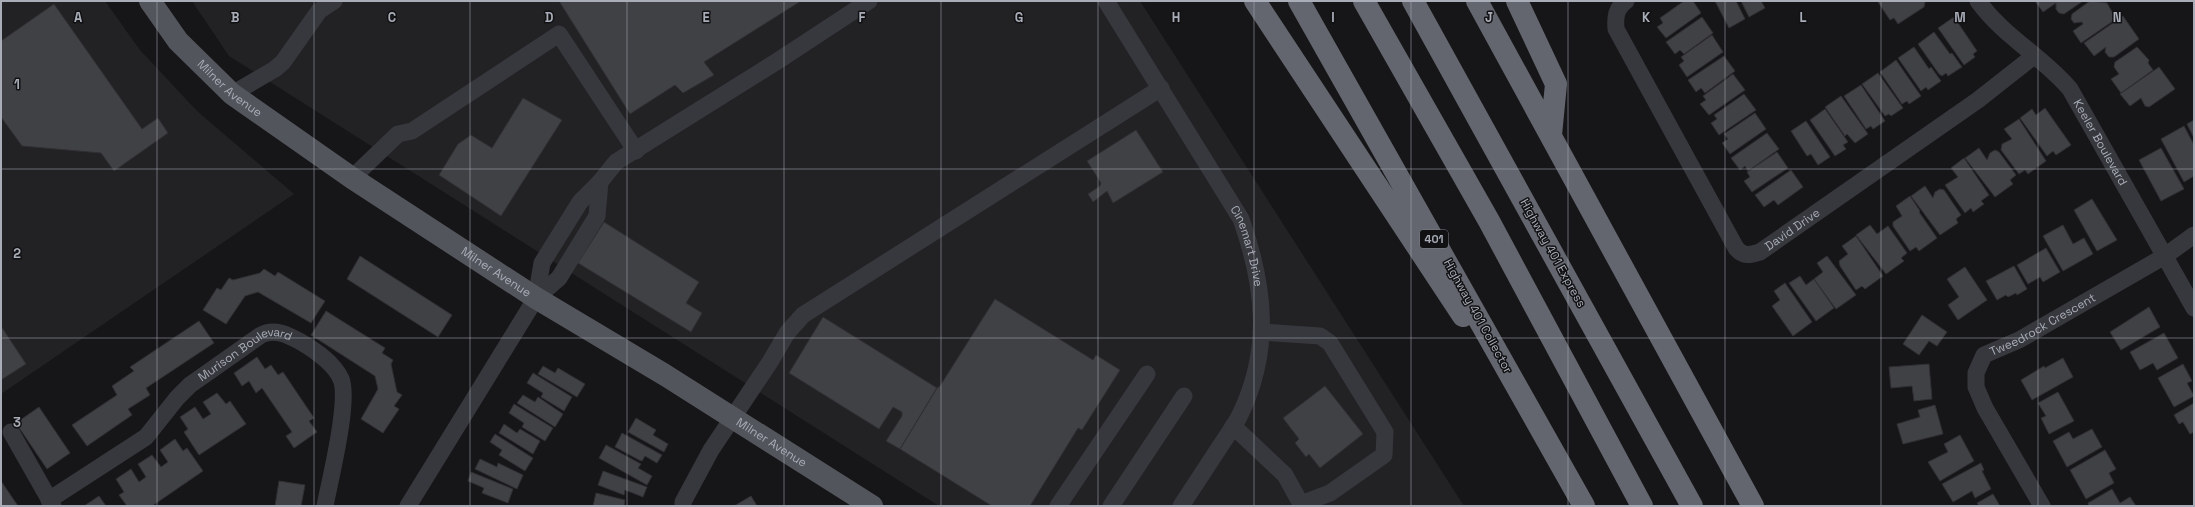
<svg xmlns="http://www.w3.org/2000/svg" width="2195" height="507" font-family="'Space Grotesk',sans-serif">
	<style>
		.built { fill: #222225 }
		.building { fill: #404145; stroke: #303034 }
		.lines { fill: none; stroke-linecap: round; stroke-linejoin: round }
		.minor { stroke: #37383d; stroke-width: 17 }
		.major { stroke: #53555c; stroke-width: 22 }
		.highway { stroke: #63666e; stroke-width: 22 }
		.grid { fill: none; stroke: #a8adb8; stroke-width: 1; stroke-opacity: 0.55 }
		.labels { text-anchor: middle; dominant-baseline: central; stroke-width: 3; stroke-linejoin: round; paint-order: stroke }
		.shield { fill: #111113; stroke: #7b7e86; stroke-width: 1 }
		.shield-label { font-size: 11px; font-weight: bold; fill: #a8adb8 }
		.street-label { font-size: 12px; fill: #a8adb8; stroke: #111113 }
		.grid-label { font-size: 13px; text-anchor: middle; font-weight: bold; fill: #a8adb8; stroke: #111113; stroke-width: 3; stroke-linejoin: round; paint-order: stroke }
	</style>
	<rect width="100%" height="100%" fill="#161618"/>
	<path class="built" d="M1 1H105L140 50 197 111 294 194 1 394Z
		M192 1H1140L1464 506H939L229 56Z"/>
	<path class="building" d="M559 1H801L704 62 714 75 683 93 675 85 630 114Z
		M1684 1H1693L1701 13 1666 38 1657 27 1663 23 1660 18Z
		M1715 1H1736L1745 19 1729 28Z
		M1741 1H1761L1765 8 1749 17Z
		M1880 1H1924L1925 2 1924 7 1898 24 1894 18 1890 20 1878 2Z
		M2035 1H2083L2064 14 2059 13 2056 9V3L2043 12Z
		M2090 1 2107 3 2116 19 2081 43 2073 31 2083 24 2082 22 2074 23 2071 19 2072 14Z
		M54 4 142 129 158 118 168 133 114 171 101 153 22 146 1 117V41Z
		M2123 16 2139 39 2114 57H2109L2105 52 2106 47 2094 56 2084 43Z
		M1702 17 1713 33 1684 54 1680 50 1675 54 1666 42Z
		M1954 17 1977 51 1973 54 1975 57 1964 65 1938 28Z
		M1934 32 1950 54 1952 53 1962 67 1948 76 1946 73 1942 76 1939 74 1918 44Z
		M1712 35 1723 52 1687 77 1679 65 1684 61 1681 57Z
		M1914 47 1929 69 1931 67 1941 81 1928 90 1926 87 1921 91 1898 58Z
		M2137 47 2149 60 2148 63 2153 70 2121 93 2111 79 2119 74 2114 67 2115 62Z
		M1724 56 1735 71 1705 93 1701 88 1696 92 1688 80Z
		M1896 60 1921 96 1909 104 1907 101 1902 104 1880 72Z
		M2159 67 2175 89 2149 107 2145 106 2141 98 2130 106 2120 94Z
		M1878 73 1903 108 1891 116 1889 114 1885 116 1862 84Z
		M1733 74 1745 90 1709 115 1700 104 1706 100 1703 96Z
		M1861 85 1885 121 1873 129 1871 126 1866 129 1844 96Z
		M1744 94 1756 110 1719 135 1711 123 1717 119 1714 115Z
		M1841 96 1868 134 1855 143 1847 134 1845 136 1825 107Z
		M523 98 562 120 501 216 439 175 458 144 471 135 492 148Z
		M2045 108 2071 145 2056 155 2053 151 2047 156 2020 118 2032 109 2036 115Z
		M1825 109 1848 142 1843 145 1846 149 1835 156 1810 120Z
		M1755 113 1766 129 1730 154 1722 143 1728 139 1724 134Z
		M2019 119 2046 161 2028 174 2025 170 2019 174 2001 150 2002 144 2012 139 2004 129Z
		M2194 120V138L2187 124Z
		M1806 121 1830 157 1818 165 1811 154 1807 156 1791 131Z
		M2184 126 2194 145V176L2184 182 2161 139Z
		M1136 130 1163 172 1113 203 1107 191 1093 202 1088 194 1100 186 1101 183 1087 161Z
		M1767 133 1779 149 1748 171 1745 166 1740 170 1731 158Z
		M1979 148 1987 160 1990 153 1995 150 1999 152 2016 175 2010 180 2013 184 1995 197 1965 158Z
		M2161 148 2184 189 2161 201 2139 160Z
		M1777 152 1788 168 1752 192 1744 181 1750 177 1747 172Z
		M1964 158 1989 195 1981 201 1984 204 1973 212 1971 208 1965 213 1945 185 1958 177 1951 168Z
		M1791 170 1803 187 1778 205 1774 200 1764 207 1755 195Z
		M1925 186 1933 198 1935 192 1940 189 1944 190 1961 215 1956 219 1958 223 1940 235 1911 196Z
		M1910 196 1920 211 1919 212 1937 238 1919 251 1916 247 1910 251 1893 226V222L1902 216 1896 206Z
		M2092 199 2117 240 2097 251 2074 210Z
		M604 222 699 282 686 303 702 313 691 332 578 263Z
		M1870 225 1877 234 1888 226 1907 253 1901 258 1904 261 1886 274 1856 235Z
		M2063 225 2073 244 2084 238 2093 254 2063 271 2043 236Z
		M1856 236 1883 276 1865 289 1862 286 1856 290 1840 266 1839 261 1848 254 1842 246Z
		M2046 248 2060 272 2043 282 2040 277 2028 284 2017 265Z
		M360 256 452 315 438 337 347 279Z
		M1827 256 1856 295 1836 309 1814 279 1823 272 1817 263Z
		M2014 266 2027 289 2017 295 2016 293 2008 297 2006 295 1997 300 1986 281Z
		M1965 267 1987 300 1958 320 1948 305 1959 297 1947 279Z
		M264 269 275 276 278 272 325 301 311 323 258 292 245 296 226 324 203 310 217 288 221 290 229 278 233 280 260 273Z
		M1800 276 1806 285 1814 279 1834 308 1816 321 1789 283Z
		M1785 283 1812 322 1793 336 1772 306 1780 300 1774 291Z
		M995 299 1093 360 1096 355 1120 370 1082 430 1078 428 1030 506H992L900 449 937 388 940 386Z
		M2149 307 2160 327 2121 350 2110 332Z
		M326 311 385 348 382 353 393 360 391 364 397 392 402 395 394 406 399 409 383 433 361 419 378 389 375 376 311 335Z
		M1922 315 1947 332 1937 346 1929 341 1919 355 1903 344Z
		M823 317 937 388 900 449 886 441 902 416V412L893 407 879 429 789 373Z
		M199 321 214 343 146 388 150 395 128 409 132 415 87 446 72 425 117 395 112 386 134 371 130 367Z
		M1 326 26 364 1 380Z
		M2164 333 2178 358 2157 370 2153 363 2140 370 2130 352Z
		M257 357 265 369 271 365 278 375 283 372 314 418 309 421 317 432 294 448 286 436 292 432 262 388 256 393 249 381 242 386 234 373Z
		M2063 358 2073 377 2032 400 2021 380 2044 366 2045 368Z
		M1929 364 1932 399 1914 401 1912 386 1891 388 1889 367Z
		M2183 364 2192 381 2187 383 2194 396 2174 407 2158 378Z
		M543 366 555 373 558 368 585 384 577 397 538 374Z
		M533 373 572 397 564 411 541 397 543 393 527 383Z
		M1325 386 1363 434 1320 468 1309 454 1306 457 1295 443 1299 439 1283 418Z
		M2058 392 2074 421 2049 434 2041 418 2046 416 2038 403Z
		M217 393 226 404 230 401 246 424 199 455 184 432 188 429 180 417 195 407 203 419 211 414 203 402Z
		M523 395 535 402 538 397 563 414 555 427 517 403Z
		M2194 403V432L2190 434 2183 422 2179 424 2174 415Z
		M514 404 553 428 545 441 522 427 524 423 509 413Z
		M1935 405 1943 434 1903 444 1897 424 1920 417 1918 410Z
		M39 407 70 453 47 469 16 423Z
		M636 418 656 430 653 435 668 444 664 452 628 432Z
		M504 424 517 433 520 429 540 441 533 454 499 433Z
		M2092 429 2102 447 2067 467 2053 441 2069 432 2073 439Z
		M622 433 662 455 657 463 645 456 642 461 639 460 615 447Z
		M495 434 533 458 525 471 499 455 502 450 490 442Z
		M1960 435 1974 461 1940 481 1928 462 1948 452 1944 444Z
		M175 439 183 451 187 448 203 471 152 506H127L119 495 124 492 116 479 131 469 139 482 146 477 138 464 152 455 161 467 168 462 160 450Z
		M606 445 641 464 638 468 652 476 647 485 599 458Z
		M2105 450 2116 469 2109 473 2114 483 2086 499 2070 470Z
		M480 459 497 467 498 463 523 475 517 489 475 469Z
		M1981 463 1984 470 1982 471 1991 489 1975 498 1972 491 1953 502 1942 484Z
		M603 471 647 487 643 497 625 490 624 495 598 485Z
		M471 472 513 489 508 503 482 493 484 488 468 481Z
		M1 481 18 506H1Z
		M279 481 305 485 301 506H275Z
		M2112 489 2120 503 2130 497 2136 506H2089L2088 503Z
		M596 493 625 500 624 506H593Z
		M1993 494 2000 506H1979L1977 503Z
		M99 496 106 506H84Z
		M751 496 757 506H734Z"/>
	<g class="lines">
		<g class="minor">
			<path id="s1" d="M1106 1 1241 219C1265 287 1272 350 1239 417 1234 426 1227 436 1221 445 1208 465 1194 486 1181 506"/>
			<path id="s2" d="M1626 1C1616 8 1615 17 1616 29L1736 248C1743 257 1750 255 1760 252L1978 100 2034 56"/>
			<path id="s3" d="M1978 1C2004 37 2042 56 2070 89L2194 308"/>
			<path d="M232 94 275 69 283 62 319 11 334 1"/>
			<path d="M352 178 398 134 412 131 559 34 636 151"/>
			<path d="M536 298 542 263 580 202 600 182 616 162 776 62 869 1"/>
			<path d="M1233 426 1285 475 1301 504 1330 493 1384 455 1385 432 1330 343 1320 336 1261 332"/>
			<path d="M11 432 53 506"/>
			<path id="s4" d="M49 500 146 437 177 398 190 385 261 335C275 328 288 335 301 342 316 351 334 363 341 379 350 400 330 480 325 506"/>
			<path d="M408 506 536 298 559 278 597 216 600 182"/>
			<path d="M683 506V502L711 450 770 362 787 333 803 315 1161 88"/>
			<path d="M1058 506 1147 374"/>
			<path d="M1111 506 1184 396"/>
			<path id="s5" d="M2042 506 1985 408 1976 387V373L1984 355 2019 340 2165 256 2194 235"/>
		</g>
		<path class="major" id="s6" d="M150 1 178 41 232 94 352 178 536 298 665 375 872 506"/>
		<path class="highway" d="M1255 1 1463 316
			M1299 1 1584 506
			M1364 1 1489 221 1642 506
			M1413 1 1692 506
			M1477 1 1753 506
			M1517 1 1556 84 1551 135"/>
	</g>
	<path class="grid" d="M157 1V506M314 1V506M470 1V506M627 1V506M784 1V506M941 1V506M1098 1V506M1254 1V506M1411 1V506M1568 1V506M1725 1V506M1881 1V506M2038 1V506M1 169H2194M1 338H2194"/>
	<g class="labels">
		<rect class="shield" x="1420" y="230" width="28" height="18" rx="3"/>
		<g class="shield-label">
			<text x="1434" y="239">401</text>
		</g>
		<g class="street-label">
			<text stroke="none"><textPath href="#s6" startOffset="119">Milner Avenue</textPath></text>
			<text stroke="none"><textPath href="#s3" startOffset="189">Keeler Boulevard</textPath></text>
			<text stroke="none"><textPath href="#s2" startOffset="347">David Drive</textPath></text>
			<text stroke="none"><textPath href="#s1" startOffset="284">Cinemart Drive</textPath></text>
			<text transform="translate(1553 253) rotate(61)">Highway 401 Express</text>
			<text stroke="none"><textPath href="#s6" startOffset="443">Milner Avenue</textPath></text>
			<text transform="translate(1478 316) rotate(61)">Highway 401 Collector</text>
			<text stroke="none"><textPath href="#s5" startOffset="236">Tweedrock Crescent</textPath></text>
			<text stroke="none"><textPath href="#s4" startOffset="249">Murison Boulevard</textPath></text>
			<text stroke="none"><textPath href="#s6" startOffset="767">Milner Avenue</textPath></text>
		</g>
	</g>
	<g class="grid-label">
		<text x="78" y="22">A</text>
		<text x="235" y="22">B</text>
		<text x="392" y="22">C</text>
		<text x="549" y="22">D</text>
		<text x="706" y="22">E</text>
		<text x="862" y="22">F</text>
		<text x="1019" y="22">G</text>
		<text x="1176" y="22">H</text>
		<text x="1333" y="22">I</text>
		<text x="1489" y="22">J</text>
		<text x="1646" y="22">K</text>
		<text x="1803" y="22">L</text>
		<text x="1960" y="22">M</text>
		<text x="2117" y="22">N</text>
		<text x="17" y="89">1</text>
		<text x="17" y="258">2</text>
		<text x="17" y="427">3</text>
	</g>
	<rect width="2195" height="507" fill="none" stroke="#a8adb8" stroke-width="4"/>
</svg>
